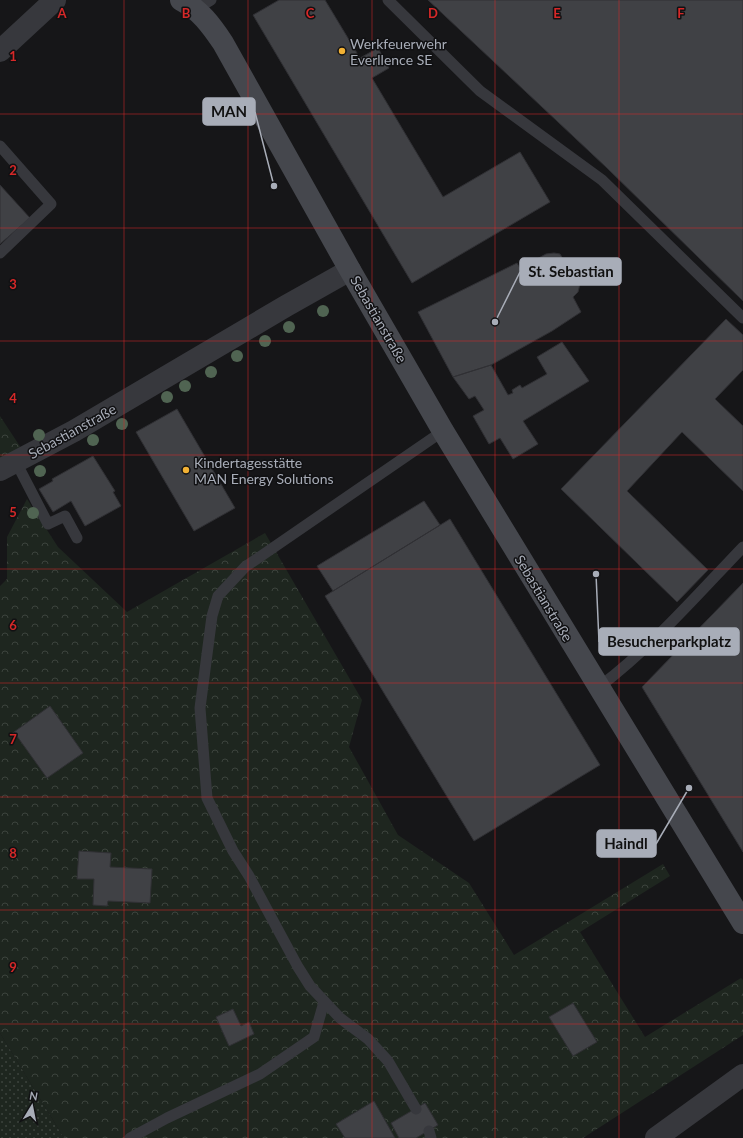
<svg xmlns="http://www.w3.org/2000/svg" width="743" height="1138" font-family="Lato,sans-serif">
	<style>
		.grass { fill: url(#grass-dots) }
		.forest { fill: url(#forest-crowns) }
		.building { fill: #404145; stroke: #303034 }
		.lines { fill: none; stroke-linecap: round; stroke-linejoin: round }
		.service { stroke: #37383d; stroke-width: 11 }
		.minor { stroke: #37383d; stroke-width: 22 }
		.tertiary { stroke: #37383d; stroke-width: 22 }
		.secondary { stroke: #45474d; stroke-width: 22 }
		.tree { fill: #506452 }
		.grid { fill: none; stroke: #d62828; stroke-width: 1; stroke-opacity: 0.55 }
		.poi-dot { fill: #f2b134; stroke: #111113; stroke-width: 1.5 }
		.labels { text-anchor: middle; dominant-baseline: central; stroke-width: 3; stroke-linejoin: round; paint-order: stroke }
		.poi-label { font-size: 14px; fill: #a8adb8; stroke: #111113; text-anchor: start }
		.street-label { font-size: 14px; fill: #a8adb8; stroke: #111113 }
		.grid-label { font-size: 13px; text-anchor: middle; font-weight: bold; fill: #d62828; stroke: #111113; stroke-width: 3; stroke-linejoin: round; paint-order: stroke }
		.leader { fill: none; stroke: #a8adb8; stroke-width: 1.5 }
		.callout-dot { fill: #a8adb8; stroke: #111113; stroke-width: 1.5 }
		.callout { fill: #a8adb8; stroke: #a8adb8; stroke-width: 1.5 }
		.callout-label { font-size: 15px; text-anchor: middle; font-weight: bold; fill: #111 }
	</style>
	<defs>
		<pattern id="grass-dots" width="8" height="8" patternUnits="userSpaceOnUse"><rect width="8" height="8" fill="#1e261f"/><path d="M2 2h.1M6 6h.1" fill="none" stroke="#3c433d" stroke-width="1.8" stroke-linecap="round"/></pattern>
		<pattern id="forest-crowns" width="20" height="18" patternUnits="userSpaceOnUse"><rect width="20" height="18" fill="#1e261f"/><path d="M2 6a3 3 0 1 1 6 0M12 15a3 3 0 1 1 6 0" fill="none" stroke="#3c433d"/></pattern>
	</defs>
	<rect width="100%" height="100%" fill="#161618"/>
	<path class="grass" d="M0 1033 64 1138H0Z"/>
	<path class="forest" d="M0 416 23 451 0 463Z
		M27 499 58 547 127 612 265 533 362 700 349 747 398 835 469 883 514 955 663 864 670 876 580 932 645 1037 741 978 743 980V1035L583 1138H64L0 1033V586L7 579V537Z"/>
	<path class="building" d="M279 0H325L360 58 378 48 389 68 372 78 443 197 520 152 550 202 412 283 253 15Z
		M428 0H743V301L607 168Z
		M0 185 30 218 0 244Z
		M554 253 560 254 563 259 562 267 575 270 580 277V284L578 292 573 297 581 312 552 331 491 365 453 377 418 312 517 263 520 268 546 254Z
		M726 319 743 335V370L715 399 743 426V491L682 432 627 491 708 570 677 602 561 489Z
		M562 342 589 381 523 421 538 444 513 459 500 438 489 444 473 416 484 410 475 396 469 399 453 377 491 365 508 395 513 393 512 390 520 385 522 388 547 374 537 357Z
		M177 409 235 508 194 531 136 432Z
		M93 456 115 491 113 492 121 506 85 526 71 501 53 512 39 489 53 481 52 479Z
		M424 501 440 525 333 591 317 566Z
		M450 519 600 765 474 841 325 596Z
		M743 583V852L642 687Z
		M50 706 83 753 47 778 14 732Z
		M79 851 111 853 110 867 152 869 150 903 108 901 107 906 93 905 94 879H77Z
		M573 1003 597 1042 573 1056 549 1017Z
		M233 1009 241 1026 249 1022 254 1034 229 1046 216 1017Z
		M374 1101 395 1138H345L336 1124Z
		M425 1103 438 1125 416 1138H399L391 1123Z"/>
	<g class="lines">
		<path class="service" d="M388 0 480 91 602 180 743 318
			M196 9 211 0
			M0 146 51 204 0 253
			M16 462 48 524 65 516 77 538
			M599 687C652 647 697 595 743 547
			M416 1109 388 1061 368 1039 340 1018 310 986 298 967 249 876 233 851 207 798 200 708 212 616 218 596 245 567 443 431
			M429 1131 431 1138
			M130 1138 167 1118 260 1074 314 1037 324 1002"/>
		<path class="minor" d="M0 470 74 431 286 306 350 270"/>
		<path class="tertiary" d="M0 51 55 0
			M656 1138 743 1075"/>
		<path class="secondary" d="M181 0C200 10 211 25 223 43L350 270 443 431 743 923"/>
	</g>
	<g class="tree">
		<circle cx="323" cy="311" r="6"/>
		<circle cx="289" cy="327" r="6"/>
		<circle cx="265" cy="341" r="6"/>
		<circle cx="237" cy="356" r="6"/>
		<circle cx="211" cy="372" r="6"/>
		<circle cx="185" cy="386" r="6"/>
		<circle cx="167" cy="397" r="6"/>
		<circle cx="122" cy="424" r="6"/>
		<circle cx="39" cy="435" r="6"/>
		<circle cx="93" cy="440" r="6"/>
		<circle cx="40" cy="471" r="6"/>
		<circle cx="33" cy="513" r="6"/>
	</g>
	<path class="grid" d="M124 0V1138M248 0V1138M372 0V1138M495 0V1138M619 0V1138M0 114H743M0 228H743M0 341H743M0 455H743M0 569H743M0 683H743M0 797H743M0 910H743M0 1024H743"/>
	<g class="poi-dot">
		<circle cx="342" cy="51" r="4"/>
		<circle cx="186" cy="470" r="4"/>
	</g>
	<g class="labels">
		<g class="poi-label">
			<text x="350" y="43">Werkfeuerwehr<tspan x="350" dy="16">Everllence SE</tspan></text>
			<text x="194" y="462">Kindertagesstätte<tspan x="194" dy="16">MAN Energy Solutions</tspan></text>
		</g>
		<g class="street-label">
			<text transform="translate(379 319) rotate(60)">Sebastianstraße</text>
			<text transform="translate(72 431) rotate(-29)">Sebastianstraße</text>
			<text transform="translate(544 598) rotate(59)">Sebastianstraße</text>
		</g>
	</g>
	<g class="grid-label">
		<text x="62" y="18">A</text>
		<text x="186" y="18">B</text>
		<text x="310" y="18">C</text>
		<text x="433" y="18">D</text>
		<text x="557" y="18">E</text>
		<text x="681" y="18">F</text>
		<text x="13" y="61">1</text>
		<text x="13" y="175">2</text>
		<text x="13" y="289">3</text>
		<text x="13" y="403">4</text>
		<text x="13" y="517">5</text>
		<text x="13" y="630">6</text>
		<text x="13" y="744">7</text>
		<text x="13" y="858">8</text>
		<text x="13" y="972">9</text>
	</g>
	<path class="leader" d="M274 186L255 112M495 322L520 272M596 574L599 642M689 788L656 844"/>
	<g class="callout-dot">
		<circle cx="274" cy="186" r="4"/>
		<circle cx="495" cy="322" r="4"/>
		<circle cx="596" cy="574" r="4"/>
		<circle cx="689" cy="788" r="4"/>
	</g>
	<g class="callout">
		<rect x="203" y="98" width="52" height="27" rx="4"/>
		<rect x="520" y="258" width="101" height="27" rx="4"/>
		<rect x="599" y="628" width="140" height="27" rx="4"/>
		<rect x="597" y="830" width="59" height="27" rx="4"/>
	</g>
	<g class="callout-label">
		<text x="229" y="117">MAN</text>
		<text x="571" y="277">St. Sebastian</text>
		<text x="669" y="647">Besucherparkplatz</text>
		<text x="626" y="849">Haindl</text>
	</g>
	<g transform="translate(32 1106) rotate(10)" stroke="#111113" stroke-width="3" paint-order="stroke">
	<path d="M0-3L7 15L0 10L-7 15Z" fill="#a8adb8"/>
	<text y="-6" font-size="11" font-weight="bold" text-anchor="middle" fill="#a8adb8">N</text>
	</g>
</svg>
